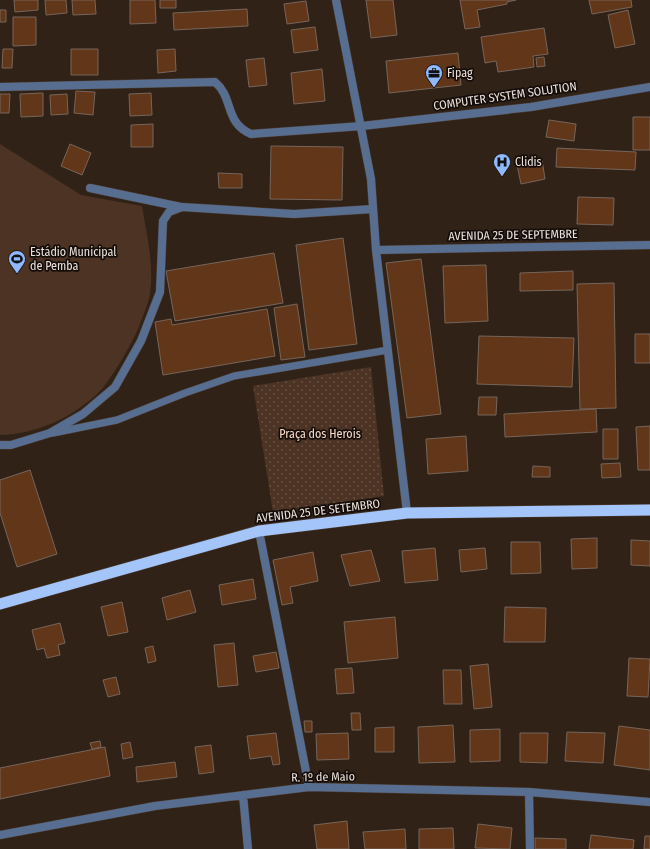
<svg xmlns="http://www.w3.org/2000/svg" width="650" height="849" font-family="'Fira Sans Condensed',sans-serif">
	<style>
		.park { fill: url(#park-dots) }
		.pitch { fill: #4c3323 }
		.building { fill: #613619; stroke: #77655a }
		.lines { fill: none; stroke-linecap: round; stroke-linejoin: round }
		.service-casing { stroke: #4b3d33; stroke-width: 8 }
		.minor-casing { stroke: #4b3d33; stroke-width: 9 }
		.trunk-casing { stroke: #4b3d33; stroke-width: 12 }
		.service { stroke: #586e90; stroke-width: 7 }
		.minor { stroke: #586e90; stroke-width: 8 }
		.trunk { stroke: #a4c5fa; stroke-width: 11 }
		.labels { text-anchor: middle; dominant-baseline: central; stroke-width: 3.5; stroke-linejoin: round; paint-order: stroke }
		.poi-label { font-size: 12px; fill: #ebe1da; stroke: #140d09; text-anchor: start }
		.street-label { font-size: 12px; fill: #ebe1da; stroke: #140d09 }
		.park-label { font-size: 12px; fill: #f9dbc9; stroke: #140d09 }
	</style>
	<defs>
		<pattern id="park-dots" width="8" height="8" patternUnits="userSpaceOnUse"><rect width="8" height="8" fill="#4c3323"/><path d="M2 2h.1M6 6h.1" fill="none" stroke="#665042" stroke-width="1.8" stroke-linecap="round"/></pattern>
	</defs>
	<rect width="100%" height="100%" fill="#312218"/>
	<path class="park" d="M371 367 384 496 273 512 253 386Z"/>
	<path class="pitch" d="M0 144 81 195 142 206C147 236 154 264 150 294 148 305 142 318 138 329 131 345 109 384 96 395 69 419 36 434 0 435Z"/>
	<path class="building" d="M14 0H38V10L15 12Z
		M45 0H66L67 13 46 15Z
		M72 0H95L96 14 73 15Z
		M130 0H155L156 23 130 24Z
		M160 0H176V8H160Z
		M366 0H393L397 35 371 38Z
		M460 0H516L507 2V4L477 10 480 27 465 29Z
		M589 0H631L632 7 592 14Z
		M306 1 309 21 287 24 284 4Z
		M247 9 248 26 174 30 173 13Z
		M0 10H6V22H0Z
		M628 10 635 44 615 48 608 15Z
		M13 17H36V45L13 46Z
		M315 27 318 50 294 53 291 30Z
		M544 28 548 54 533 56 534 67 498 72 496 61 485 63 481 37Z
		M3 49H13L12 68H2Z
		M71 49H98V75H71Z
		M175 49 176 71 158 73 157 50Z
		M458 53 461 85 389 93 386 61Z
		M544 57 545 66 537 67 536 58Z
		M264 58 267 85 249 87 246 60Z
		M322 69 325 101 294 104 291 73Z
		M76 91 95 92 93 115 74 113Z
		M43 93V116L21 117 20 94Z
		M151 93 152 115 130 116 129 94Z
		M0 94H10L9 113H0Z
		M67 94 68 114 51 115 50 95Z
		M633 117H650V150H633Z
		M549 120 576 124 574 141 546 137Z
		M153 124V147H131V125Z
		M70 144 91 153 82 175 61 166Z
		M271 146 343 147 342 200 270 199Z
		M557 148 636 152 635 170 556 167Z
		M542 160 545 179 521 184 517 165Z
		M218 173 242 174V188H219Z
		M578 197 614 198 613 225 577 224Z
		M343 238 357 344 309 350 296 245Z
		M274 253 283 303 175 321 166 271Z
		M421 259 441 414 407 418 386 263Z
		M486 265 488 321 445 323 443 266Z
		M573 271V290L520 291V273Z
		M614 283 616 408 580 409 577 284Z
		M297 304 305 357 281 360 274 308Z
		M267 309 275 356 163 375 155 322 171 319 172 325Z
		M635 334H650V363H635Z
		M479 336 574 338 572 387 477 384Z
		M479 397H497L496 415H478Z
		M596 409 597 432 505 437 504 414Z
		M650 426V470H638L636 427Z
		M603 429H618V459H603Z
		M466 436 468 471 428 474 426 439Z
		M620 463 621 477 602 478 601 464Z
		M533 466 550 467V477H532Z
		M30 470 57 554 17 567 0 513V480Z
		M597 538V568L572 569 571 539Z
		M631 540 650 541V566L631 565Z
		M511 542H540L541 573 511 574Z
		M435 548 438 580 405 583 402 551Z
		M485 548 487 569 461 572 459 550Z
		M371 550 380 581 350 586 341 555Z
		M313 552 318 581 290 587 293 603 282 605 273 560Z
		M253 579 256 599 222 605 219 585Z
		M190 590 196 612 167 620 162 598Z
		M122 602 128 632 108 636 101 607Z
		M505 607 546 608 545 642H504Z
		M395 617 398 658 348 663 344 622Z
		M60 623 65 643 58 645 60 655 47 658 44 648 37 650 32 630Z
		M234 643 238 685 218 687 214 645Z
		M153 646 156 661 148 663 145 648Z
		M276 652 279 668 256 672 253 656Z
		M629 658 650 659 648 697 627 696Z
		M488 664 492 707 474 709 470 666Z
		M352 668 354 693 337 694 335 669Z
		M443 670H461L462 704H444Z
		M116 677 120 694 108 697 103 680Z
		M351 713H360L361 730H352Z
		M304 721H312V732H305Z
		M453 725 455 762 419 763 418 727Z
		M619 726 650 730V770L614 765Z
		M394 727V752H375V728Z
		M500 729V761L470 762V730Z
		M567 732 605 733 603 763 565 761Z
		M276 733 280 764 273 765 271 756 250 759 247 736Z
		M348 733 349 759 317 760 316 734Z
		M520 733H548L547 763 520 762Z
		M100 741 101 747 92 749 90 743Z
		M130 742 133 757 123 759 121 744Z
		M211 745 214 772 199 774 195 747Z
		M105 747 110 776 0 799V768Z
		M175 762 177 777 137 782 136 767Z
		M347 821 349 849H317L314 825Z
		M478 824 512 828 510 849 475 848Z
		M453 828 454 849H419V829Z
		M405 829 406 849H365L363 832Z
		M591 835 634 840 633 849H589Z
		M645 836H650V849H644Z
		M535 838 566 839V849H535Z"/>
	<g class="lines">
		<defs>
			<path id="service" d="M53 433 117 420 185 393 234 376 388 350"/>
			<path id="minor" d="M336 0 371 179 376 250 407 513
				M0 87 215 82C234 98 224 122 251 134L362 126 531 107 650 87
				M90 188 181 207
				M376 250 650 245
				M0 445H11L50 433 83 414 115 387 141 341 160 292 163 221 169 212 182 207 294 214 373 209
				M259 531 309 787
				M529 792 530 849
				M243 795 248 849
				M0 835 155 806 309 787 529 792 650 802"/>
			<path id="trunk" d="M0 604 259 531 407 513 650 510"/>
		</defs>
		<use href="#service" class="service-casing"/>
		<use href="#minor" class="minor-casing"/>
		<use href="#trunk" class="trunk-casing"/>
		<use href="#service" class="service"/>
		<use href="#minor" class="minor"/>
		<use href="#trunk" class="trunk"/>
	</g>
	<defs>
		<symbol id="office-pin" viewBox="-11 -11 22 30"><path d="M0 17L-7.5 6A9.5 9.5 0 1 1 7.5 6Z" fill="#8eb9fd" stroke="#140d09"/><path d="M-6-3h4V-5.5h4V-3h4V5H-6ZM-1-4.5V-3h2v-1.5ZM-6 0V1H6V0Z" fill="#111"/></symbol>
		<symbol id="hospital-pin" viewBox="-11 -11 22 30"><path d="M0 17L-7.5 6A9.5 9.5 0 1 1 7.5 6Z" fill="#8eb9fd" stroke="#140d09"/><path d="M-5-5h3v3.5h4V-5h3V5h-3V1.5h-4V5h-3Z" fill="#111"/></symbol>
		<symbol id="stadium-pin" viewBox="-11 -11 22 30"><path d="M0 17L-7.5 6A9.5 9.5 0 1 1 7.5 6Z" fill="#8eb9fd" stroke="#140d09"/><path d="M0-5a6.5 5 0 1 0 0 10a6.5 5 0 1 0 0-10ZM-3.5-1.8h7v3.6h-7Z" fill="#111"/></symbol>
	</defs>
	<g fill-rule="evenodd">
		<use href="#office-pin" x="424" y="63" width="20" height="27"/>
		<use href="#hospital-pin" x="492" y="152" width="20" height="27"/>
		<use href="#stadium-pin" x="7" y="249" width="20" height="27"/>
	</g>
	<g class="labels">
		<g class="poi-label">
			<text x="447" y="73">Fipag</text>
			<text x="515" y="162">Clidis</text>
			<text x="30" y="252">Estádio Municipal<tspan x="30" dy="14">de Pemba</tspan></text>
		</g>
		<g class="street-label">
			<text transform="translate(505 96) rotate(-8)">COMPUTER SYSTEM SOLUTION</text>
			<text transform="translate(513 235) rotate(-1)">AVENIDA 25 DE SEPTEMBRE</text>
			<text transform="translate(318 511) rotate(-7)">AVENIDA 25 DE SETEMBRO</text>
			<text transform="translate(323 777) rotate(-1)">R. 1º de Maio</text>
		</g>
		<g class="park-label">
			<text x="320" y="434">Praça dos Herois</text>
		</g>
	</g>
</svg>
